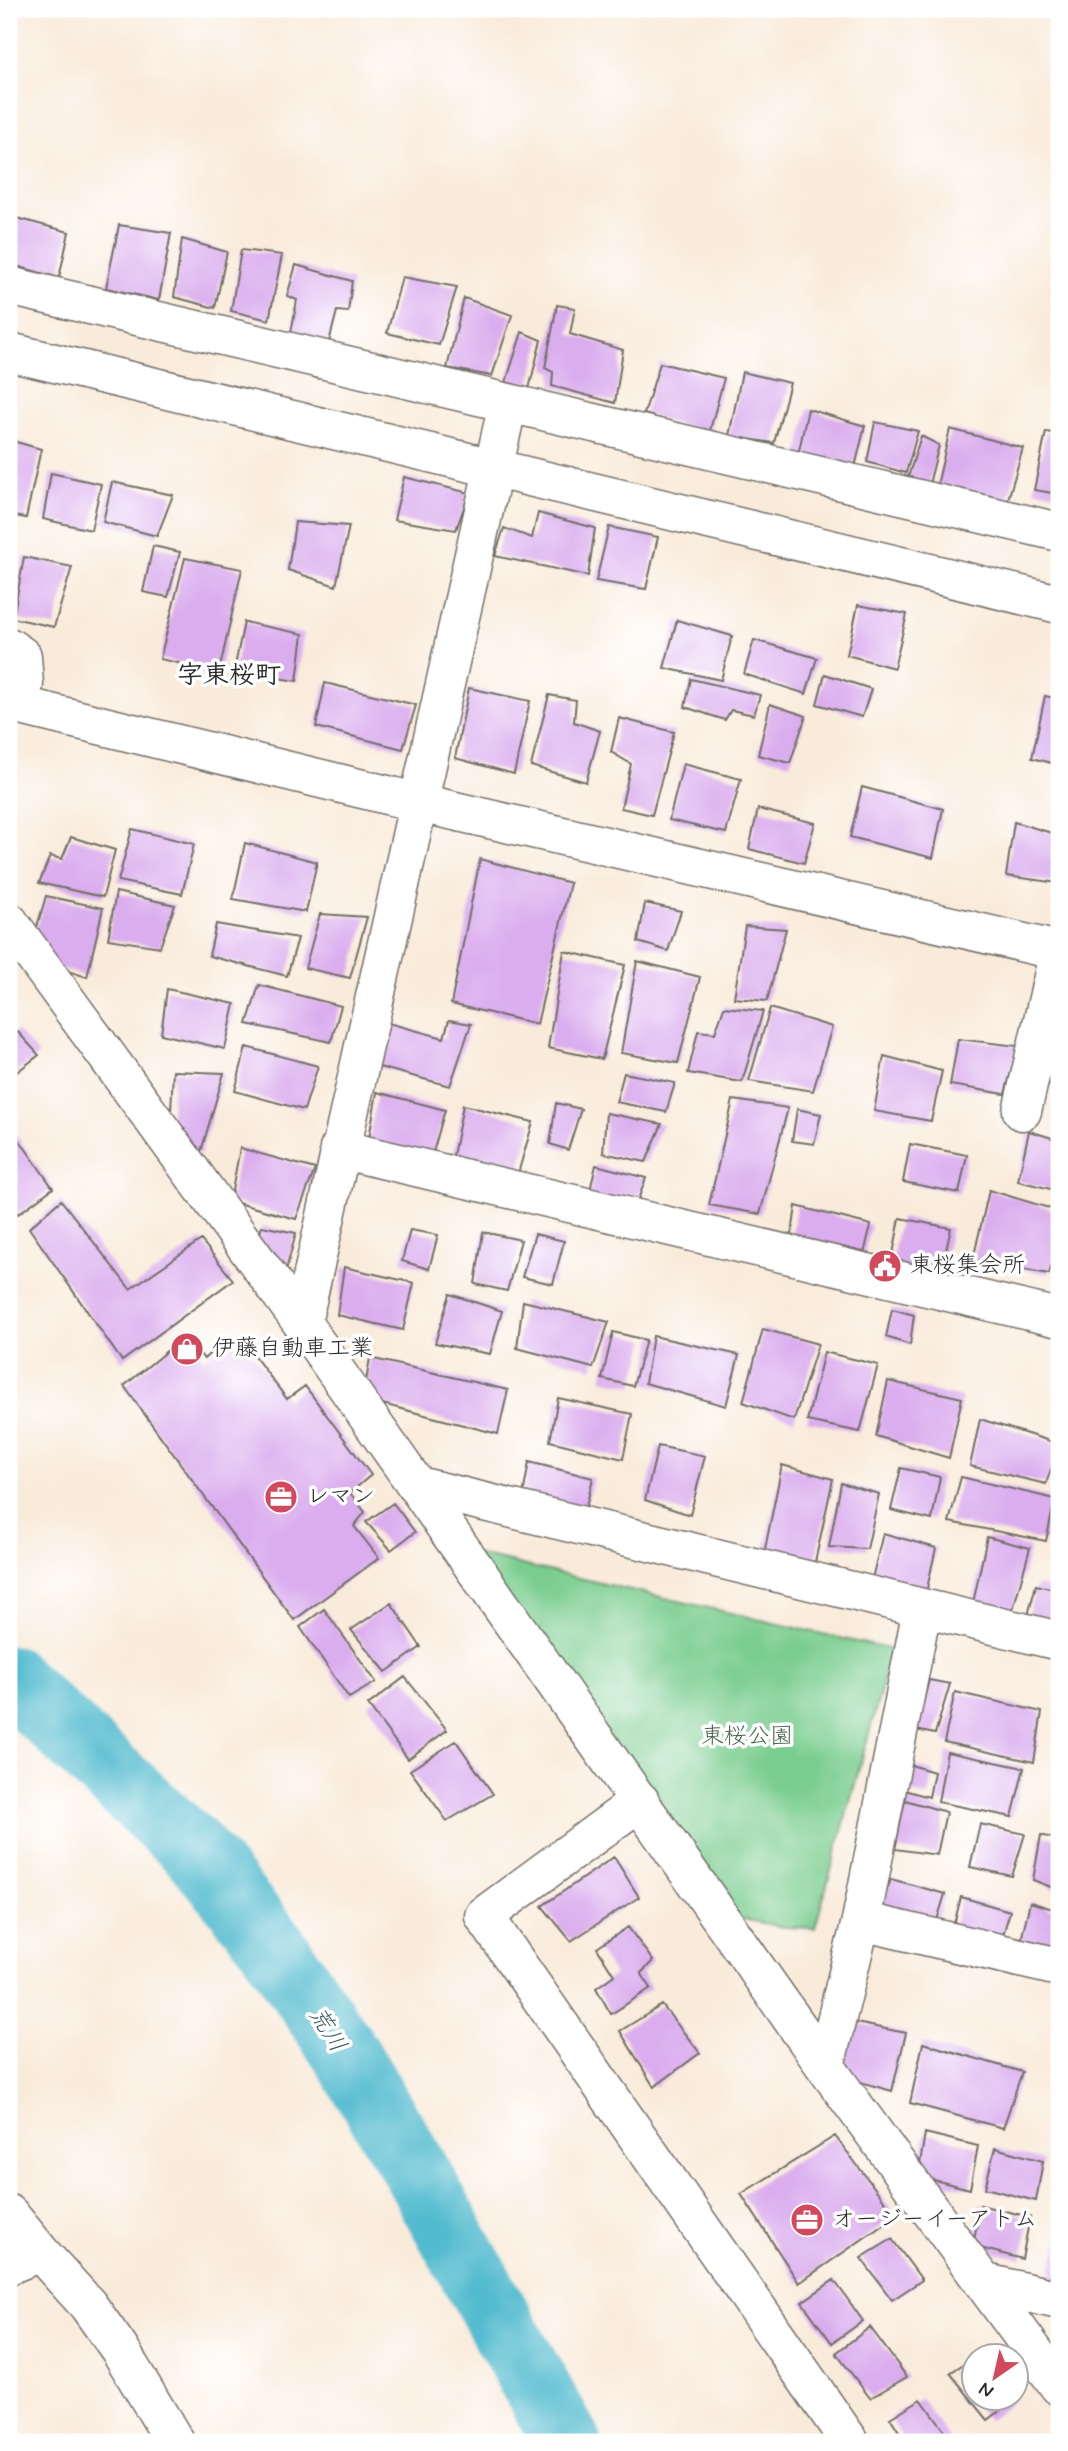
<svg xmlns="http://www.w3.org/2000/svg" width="1068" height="2451" font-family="Mynerve,'Klee One',sans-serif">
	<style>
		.green { fill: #7acd8f; stroke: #527c5d; stroke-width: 2 }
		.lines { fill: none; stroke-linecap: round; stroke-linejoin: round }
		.river { stroke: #52bbcf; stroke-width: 68 }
		.building { fill: #daadee }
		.minor-casing { stroke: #736e68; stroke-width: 41 }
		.minor { stroke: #fff; stroke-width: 38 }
		.labels { text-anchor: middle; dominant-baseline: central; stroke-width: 7; stroke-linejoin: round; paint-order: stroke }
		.poi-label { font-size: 23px; fill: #2b2b2b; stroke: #fff; text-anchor: start }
		.park-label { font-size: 23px; fill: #47644e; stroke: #fff }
		.water-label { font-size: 24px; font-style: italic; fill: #395d64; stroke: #fff }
		.quarter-label { font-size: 26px; font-weight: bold; fill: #2b2b2b; stroke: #fff }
	</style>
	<rect width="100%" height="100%" fill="#fff"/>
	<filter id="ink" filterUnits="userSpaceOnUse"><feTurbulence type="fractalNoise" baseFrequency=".0143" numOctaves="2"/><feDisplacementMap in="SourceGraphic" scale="14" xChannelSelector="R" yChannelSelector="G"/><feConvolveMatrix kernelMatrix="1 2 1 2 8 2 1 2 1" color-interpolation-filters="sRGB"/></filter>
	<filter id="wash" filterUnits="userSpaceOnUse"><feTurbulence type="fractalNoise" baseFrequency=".00686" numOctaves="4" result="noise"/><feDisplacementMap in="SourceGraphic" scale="28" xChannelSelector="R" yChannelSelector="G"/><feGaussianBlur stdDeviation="1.57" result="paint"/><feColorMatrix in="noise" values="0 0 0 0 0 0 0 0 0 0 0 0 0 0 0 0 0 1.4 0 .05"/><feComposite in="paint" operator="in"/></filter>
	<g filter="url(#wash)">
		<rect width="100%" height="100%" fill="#f9ebda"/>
		<path class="green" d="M475 1554 892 1650 815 1928 784 1927 730 1917Z"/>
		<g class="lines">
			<path class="river" d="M9 1679 194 1850 272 1944 346 2054 416 2171 567 2442"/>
		</g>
		<g id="blocks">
			<path class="building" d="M9 216 69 232 59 278 9 264Z
				M119 225 171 233 159 300 106 288Z
				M182 239 227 252 215 308 174 297Z
				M241 250 282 255 269 320 231 311Z
				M296 265 352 281 348 312 337 311 329 342 291 333 297 300 287 296Z
				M402 277 457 287 439 345 387 333Z
				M464 298 512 315 492 376 447 368Z
				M557 305 575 308 570 334 623 350 615 403 552 386 553 372 545 368Z
				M522 332 541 340 529 389 506 382Z
				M660 363 724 378 709 434 644 414Z
				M742 372 790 383 774 443 729 436Z
				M808 409 865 426 855 467 798 455Z
				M875 422 918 431 906 473 867 462Z
				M950 429 1023 448 1007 503 936 490Z
				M1046 432 1059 434V494L1034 490Z
				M921 436 939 445 927 492 905 487Z
				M9 440 41 449 26 518 9 515Z
				M51 473 101 484 91 530 43 519Z
				M404 477 469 493 456 530 394 520Z
				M112 482 173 495 157 536 103 522Z
				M538 513 595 528 588 576 495 556 504 528 532 538Z
				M295 522 349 526 336 586 288 570Z
				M609 527 658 537 646 589 596 581Z
				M153 546 180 552 168 597 143 592Z
				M24 557 72 567 54 627 13 618Z
				M185 558 242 569 219 672 160 659Z
				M858 605 907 614 894 668 847 655Z
				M677 620 732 636 721 680 664 668Z
				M244 622 303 634 297 681 234 671Z
				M754 640 817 658 806 694 744 674Z
				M825 674 871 689 862 717 817 704Z
				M691 679 760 695 754 715 731 710 725 720 685 707Z
				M325 683 416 705 403 749 316 727Z
				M469 688 530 701 514 774 455 758Z
				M549 695 576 700 574 722 600 731 586 782 531 766Z
				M1045 696 1059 699V765L1032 758Z
				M770 704 806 716 790 763 758 755Z
				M619 718 674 732 652 815 621 808 631 764 611 752Z
				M683 764 741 779 726 833 669 820Z
				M862 787 943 809 933 858 850 837Z
				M758 809 815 823 804 863 749 849Z
				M1014 822 1059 835V883L1006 876Z
				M132 829 194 844 182 894 118 881Z
				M71 837 115 850 103 897 39 883 50 856 62 859Z
				M245 843 317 862 306 912 233 899Z
				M480 859 570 883 537 1024 451 1004Z
				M116 892 175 905 160 947 108 939Z
				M46 896 103 908 87 977 51 966 33 940Z
				M645 903 681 911 668 951 638 942Z
				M320 914 367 917 350 978 305 968Z
				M216 924 298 938 287 976 209 956Z
				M745 926 786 929 767 1001 734 998Z
				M564 951 625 965 602 1059 548 1048Z
				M637 961 700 977 678 1063 621 1053Z
				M259 985 341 1006 331 1042 247 1024Z
				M167 989 235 1004 225 1049 161 1034Z
				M724 1007 763 1011 742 1082 688 1073 698 1031 715 1033Z
				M770 1008 832 1027 813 1091 749 1081Z
				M449 1020 471 1024 450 1086 375 1066 384 1022 444 1038Z
				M17 1031 39 1055 9 1078V1037Z
				M1053 1038 1059 1040V1087L1044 1084Z
				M958 1039 1018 1046 1005 1094 950 1085Z
				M246 1047 318 1066 304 1110 235 1091Z
				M884 1056 942 1071 931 1121 874 1111Z
				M173 1071 224 1073 200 1155 170 1132Z
				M624 1073 675 1083 666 1112 616 1102Z
				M377 1092 445 1110 432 1156 368 1144Z
				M733 1100 788 1108 760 1214 709 1205Z
				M556 1103 581 1109 568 1150 550 1144Z
				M463 1105 533 1122 517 1177 452 1161Z
				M797 1109 821 1114 814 1144 792 1141Z
				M606 1113 662 1124 646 1162 603 1153Z
				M9 1125 53 1188 18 1214 9 1201Z
				M1029 1131 1059 1140V1191L1018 1181Z
				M910 1144 967 1155 959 1193 903 1182Z
				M240 1148 315 1169 296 1219 230 1201Z
				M596 1165 646 1178 635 1208 588 1199Z
				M989 1190 1059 1211V1240L1049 1274 973 1260Z
				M61 1200 130 1289 201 1240 233 1280 122 1361 29 1228Z
				M796 1206 871 1225 862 1262 791 1241Z
				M900 1218 951 1228 939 1282 890 1269Z
				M262 1226 296 1233 285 1274 256 1248Z
				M410 1230 438 1235 429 1269 402 1261Z
				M483 1232 521 1240 507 1291 475 1284Z
				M535 1234 564 1241 553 1284 522 1277Z
				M344 1267 414 1283 403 1330 337 1315Z
				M450 1294 502 1311 490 1354 435 1343Z
				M523 1301 609 1322 593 1368 517 1348Z
				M892 1309 914 1315 910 1345 886 1337Z
				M763 1329 818 1344 794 1420 743 1402Z
				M613 1332 646 1340 633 1386 602 1379Z
				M185 1336 204 1359 224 1340 252 1353 287 1399 305 1386 371 1475 350 1493 365 1512 354 1526 379 1558 294 1620 124 1386Z
				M653 1336 739 1355 726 1406 645 1383Z
				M824 1352 878 1365 860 1432 807 1421Z
				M370 1358 508 1390 498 1434 363 1399Z
				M888 1381 962 1398 949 1458 876 1436Z
				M558 1398 632 1414 623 1459 550 1441Z
				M980 1419 1059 1444 1046 1484 970 1466Z
				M658 1446 705 1456 690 1515 645 1500Z
				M529 1462 593 1478 584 1515 522 1501Z
				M782 1465 833 1479 815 1562 764 1554Z
				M901 1468 940 1477 932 1520 891 1510Z
				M961 1477 1055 1499 1046 1541 949 1522Z
				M841 1483 879 1494 867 1549 829 1547Z
				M393 1503 415 1532 391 1550 366 1522Z
				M883 1533 936 1548 926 1593 872 1579Z
				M987 1537 1030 1548 1010 1620 972 1608Z
				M1036 1585 1059 1590V1630L1026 1623Z
				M391 1603 421 1647 386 1672 351 1630Z
				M324 1609 376 1682 349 1698 300 1627Z
				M405 1677 447 1730 408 1759 368 1705Z
				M929 1680 950 1684 935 1734 916 1730Z
				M955 1692 1042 1712 1034 1762 944 1742Z
				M456 1741 493 1794 447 1821 410 1770Z
				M947 1752 1024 1768 1012 1817 938 1802Z
				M911 1765 934 1772 929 1797 904 1790Z
				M905 1800 946 1812 937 1855 895 1849Z
				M980 1824 1025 1834 1012 1876 970 1867Z
				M1041 1835 1059 1840V1890L1033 1880Z
				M614 1857 639 1897 571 1941 542 1906Z
				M891 1879 945 1894 935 1927 878 1915Z
				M961 1897 1010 1911 1000 1945 952 1932Z
				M1030 1902 1059 1911V1933L1053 1959 1019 1949Z
				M628 1927 653 1961 641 1973 651 1988 611 2014 596 1988 614 1975 597 1948Z
				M662 2005 700 2053 654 2087 620 2031Z
				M851 2022 906 2033 892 2091 843 2077Z
				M923 2043 1022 2072 1003 2128 910 2103Z
				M925 2133 978 2146 970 2189 918 2176Z
				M835 2136 896 2216 799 2283 741 2194Z
				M995 2148 1043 2161 1036 2201 985 2188Z
				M980 2205 1030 2217 1022 2259 973 2246Z
				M1059 2237V2288L1048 2284Z
				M892 2239 922 2280 892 2300 861 2258Z
				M834 2280 863 2321 832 2343 802 2302Z
				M870 2327 907 2377 870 2398 836 2353Z
				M986 2348 992 2356H974Z
				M974 2357V2398H1017L988 2420 950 2373Z
				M921 2399 952 2442H905L890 2418Z"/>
		</g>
	</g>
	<g filter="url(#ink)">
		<use href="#blocks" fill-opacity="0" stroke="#736e68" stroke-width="2"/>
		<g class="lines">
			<defs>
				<path id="minor" d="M9 286 1059 532
					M9 352 1059 604
					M9 647 22 656 24 684 19 705
					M9 703 420 803 1059 951
					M9 922 302 1323 825 2066 1059 2386
					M1022 1111 1059 951
					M339 1149 1059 1318
					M302 1323 508 403
					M418 1486 1059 1641
					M640 1801 484 1916 850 2442
					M861 1921 1059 1967
					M825 2066 861 1921 922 1609
					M9 2214 40 2252
					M9 2265 40 2252 88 2305 120 2350 175 2442
					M986 2283 1059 2300"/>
			</defs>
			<use href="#minor" class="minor-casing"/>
			<use href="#minor" class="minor"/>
		</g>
	</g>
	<defs>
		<symbol id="civic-disc" viewBox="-11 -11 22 22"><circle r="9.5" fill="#d1495b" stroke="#fff"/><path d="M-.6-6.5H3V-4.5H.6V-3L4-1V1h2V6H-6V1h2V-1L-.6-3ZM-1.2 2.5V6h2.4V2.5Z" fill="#fff"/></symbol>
		<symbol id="shop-disc" viewBox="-11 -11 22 22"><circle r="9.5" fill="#d1495b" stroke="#fff"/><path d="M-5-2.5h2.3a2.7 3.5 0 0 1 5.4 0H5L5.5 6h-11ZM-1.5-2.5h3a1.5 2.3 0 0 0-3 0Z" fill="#fff"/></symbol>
		<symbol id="office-disc" viewBox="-11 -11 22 22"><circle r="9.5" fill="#d1495b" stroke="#fff"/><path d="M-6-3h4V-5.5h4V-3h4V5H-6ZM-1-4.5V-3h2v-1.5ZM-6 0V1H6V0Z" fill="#fff"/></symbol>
	</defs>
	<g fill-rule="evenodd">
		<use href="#civic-disc" x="866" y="1247" width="38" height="38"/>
		<use href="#shop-disc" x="168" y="1330" width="38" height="38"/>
		<use href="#office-disc" x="262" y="1478" width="38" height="38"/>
		<use href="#office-disc" x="788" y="2201" width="38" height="38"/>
	</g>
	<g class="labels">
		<g class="poi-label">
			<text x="910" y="1266">東桜集会所</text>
			<text x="212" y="1349">伊藤自動車工業</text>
			<text x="306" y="1497">レマン</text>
			<text x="832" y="2220">オージーイーアトム</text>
		</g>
		<g class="park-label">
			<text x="747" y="1737">東桜公園</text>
		</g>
		<g class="water-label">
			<text transform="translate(327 2030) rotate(58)">荒川</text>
		</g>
		<g class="quarter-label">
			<text x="229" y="676">字東桜町</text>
		</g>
	</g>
	<rect width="1068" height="2451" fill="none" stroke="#fff" stroke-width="35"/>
	<g transform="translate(995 2377) rotate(214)"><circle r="33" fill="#ffffff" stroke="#aaaaaa" stroke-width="2"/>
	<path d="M0-5L12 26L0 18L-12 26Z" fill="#d1495b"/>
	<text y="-10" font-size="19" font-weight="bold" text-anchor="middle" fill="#2b2b2b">N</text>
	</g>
</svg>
